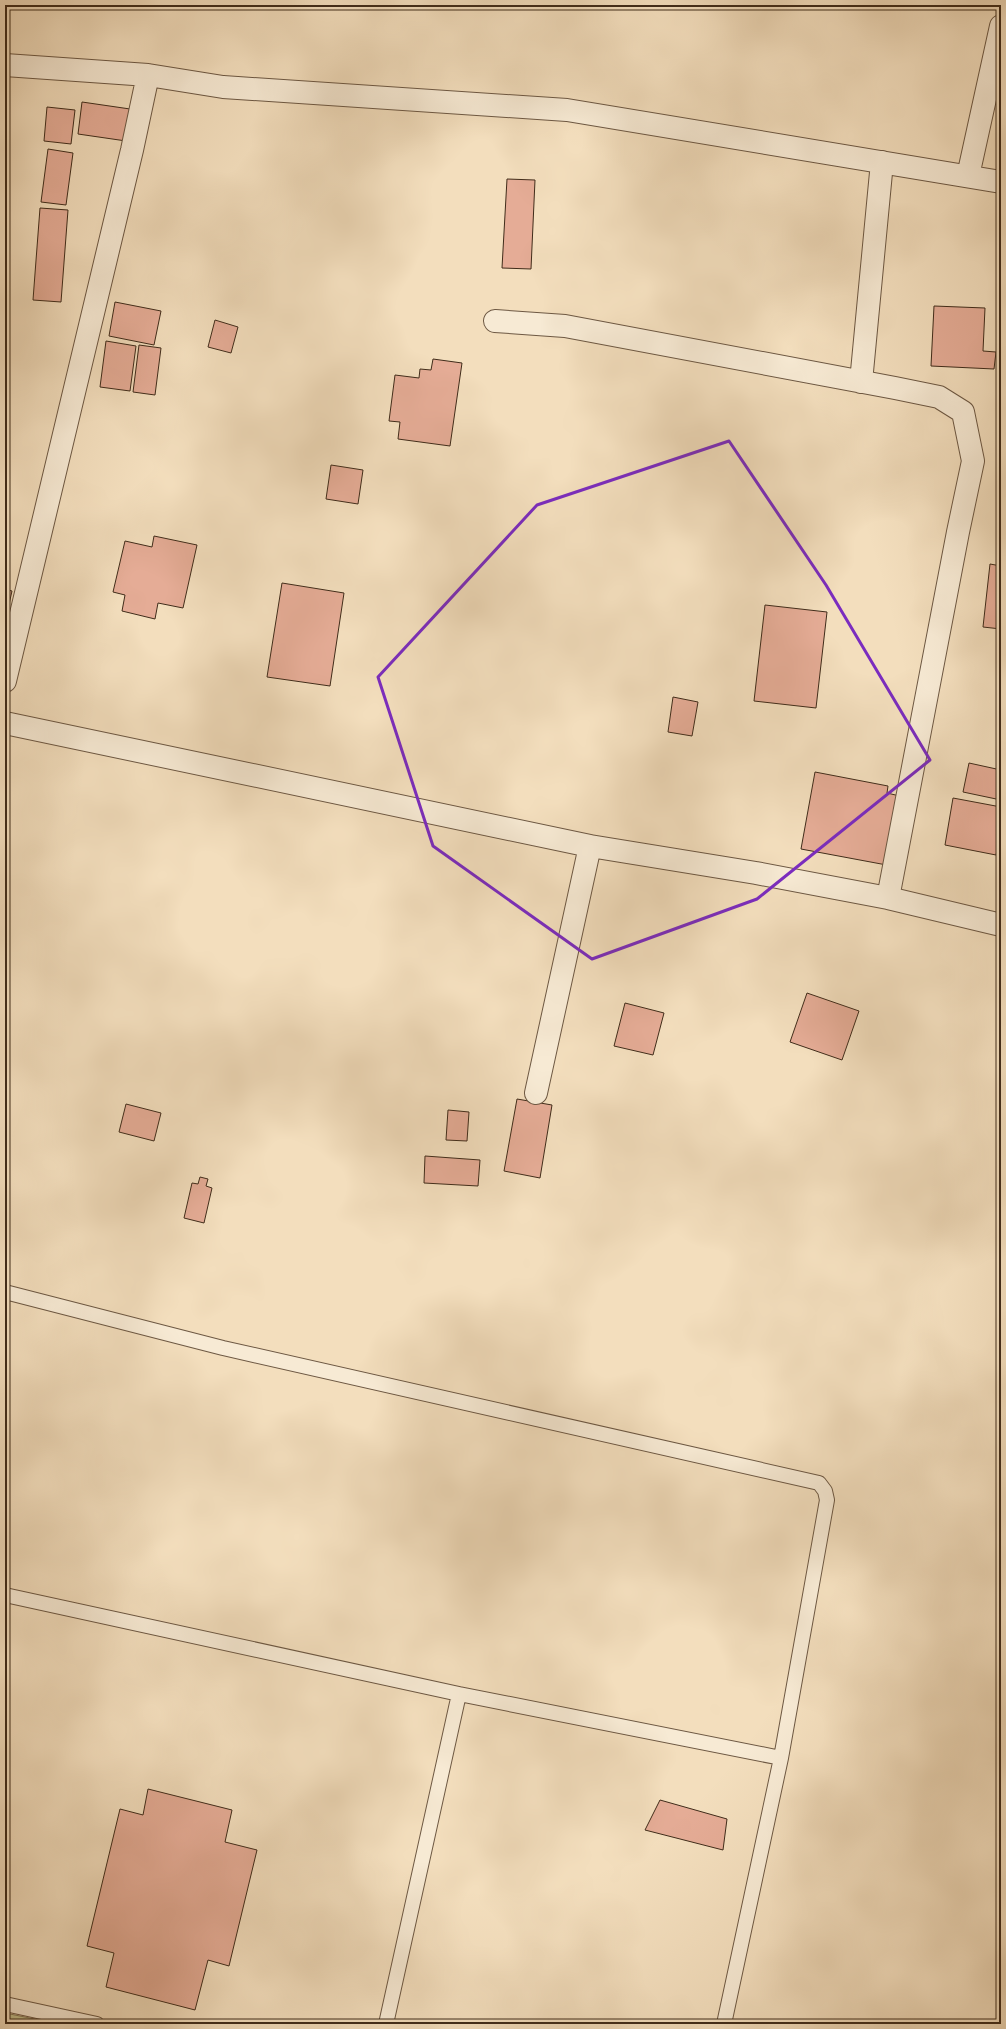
<svg xmlns="http://www.w3.org/2000/svg" width="1006" height="2029" font-family="'Libre Caslon Text',serif">
	<style>
		.green { fill: #c2bf8d; stroke: #817654 }
		.building { fill: #e5ac96; stroke: #402c1a }
		.lines { fill: none; stroke-linecap: round; stroke-linejoin: round }
		.service-casing { stroke: #6d5843; stroke-width: 16 }
		.minor-casing { stroke: #6d5843; stroke-width: 24 }
		.service { stroke: #f7ead4; stroke-width: 14 }
		.minor { stroke: #f7ead4; stroke-width: 22 }
		.marked { fill: none; stroke: #7b2cbf; stroke-width: 3; stroke-linejoin: round }
	</style>
	<rect width="100%" height="100%" fill="#f3debd"/>
	<filter id="stains"><feTurbulence type="fractalNoise" baseFrequency=".005" numOctaves="4"/><feColorMatrix values="0 0 0 0 .2 0 0 0 0 .09 0 0 0 0 .02 0 0 0 .5 -.17"/></filter>
	<radialGradient id="worn" r=".72"><stop offset=".6" stop-color="#630" stop-opacity="0"/><stop offset="1" stop-color="#630" stop-opacity=".3"/></radialGradient>
	<path class="green" d="M5 2013 59 2024H5Z"/>
	<path class="building" d="M82 102 137 110 133 142 78 134Z
		M47 107 75 110 71 144 44 141Z
		M48 149 73 153 66 205 41 202Z
		M507 179 535 180 531 269 502 268Z
		M40 208 68 210 61 302 33 300Z
		M115 302 161 311 154 345 109 336Z
		M934 306 985 308 983 351 996 352 994 369 931 366Z
		M215 320 238 327 231 353 208 347Z
		M106 341 136 346 130 391 100 387Z
		M139 345 161 348 155 395 133 392Z
		M433 359 462 363 450 446 398 439 400 422 389 421 395 375 419 378 420 369 431 370Z
		M331 465 363 470 358 504 326 499Z
		M154 536 197 545 183 608 158 603 155 619 122 611 125 595 113 592 125 541 152 547Z
		M990 564 1001 566V629L983 627Z
		M282 583 344 593 330 686 267 677Z
		M5 589 12 591 5 622Z
		M765 605 827 612 816 708 754 701Z
		M673 697 698 702 692 736 668 732Z
		M969 763 1001 770V800L963 792Z
		M815 772 888 786 887 793 904 797 892 866 801 849Z
		M953 798 1001 807V830L996 855 945 845Z
		M807 993 859 1011 842 1060 790 1042Z
		M625 1003 664 1013 653 1055 614 1046Z
		M517 1099 552 1105 540 1178 504 1171Z
		M126 1104 161 1113 154 1141 119 1132Z
		M448 1110 469 1112 467 1141 446 1140Z
		M425 1156 480 1160 478 1186 424 1183Z
		M200 1177 208 1179 206 1186 212 1188 204 1223 184 1218 192 1183 198 1184Z
		M148 1789 232 1810 225 1842 257 1850 229 1966 208 1960 195 2010 106 1987 114 1953 87 1946 120 1809 143 1815Z
		M660 1800 727 1819 723 1850 645 1830Z"/>
	<g class="lines">
		<defs>
			<path id="service" d="M5 1292 223 1348 819 1483 825 1491 827 1500 781 1758 724 2024
				M5 1595 459 1694 781 1758
				M5 2004 97 2024
				M386 2024 459 1694"/>
			<path id="minor" d="M5 65 148 75 223 87 567 110 1001 182
				M968 176 1001 26
				M495 321 565 326 895 388 939 397 963 412 973 461 958 532 888 898
				M861 382 882 162
				M5 681 132 150 148 75
				M5 723 590 846 756 873 888 898 1001 925
				M536 1093 590 846"/>
		</defs>
		<use href="#service" class="service-casing"/>
		<use href="#minor" class="minor-casing"/>
		<use href="#service" class="service"/>
		<use href="#minor" class="minor"/>
	</g>
	<path class="marked" d="M729 441 826 585 930 760 757 899 592 959 433 846 378 677 537 505Z"/>
	<rect width="1006" height="2029" fill="none" stroke="#f3debd" stroke-width="20"/>
	<rect x="6" y="6" width="994" height="2017" fill="none" stroke="#402c1a" stroke-width="2"/>
	<rect x="10" y="10" width="986" height="2009" fill="none" stroke="#402c1a"/>
	<rect width="100%" height="100%" filter="url(#stains)"/>
	<rect width="100%" height="100%" fill="url(#worn)"/>
</svg>
